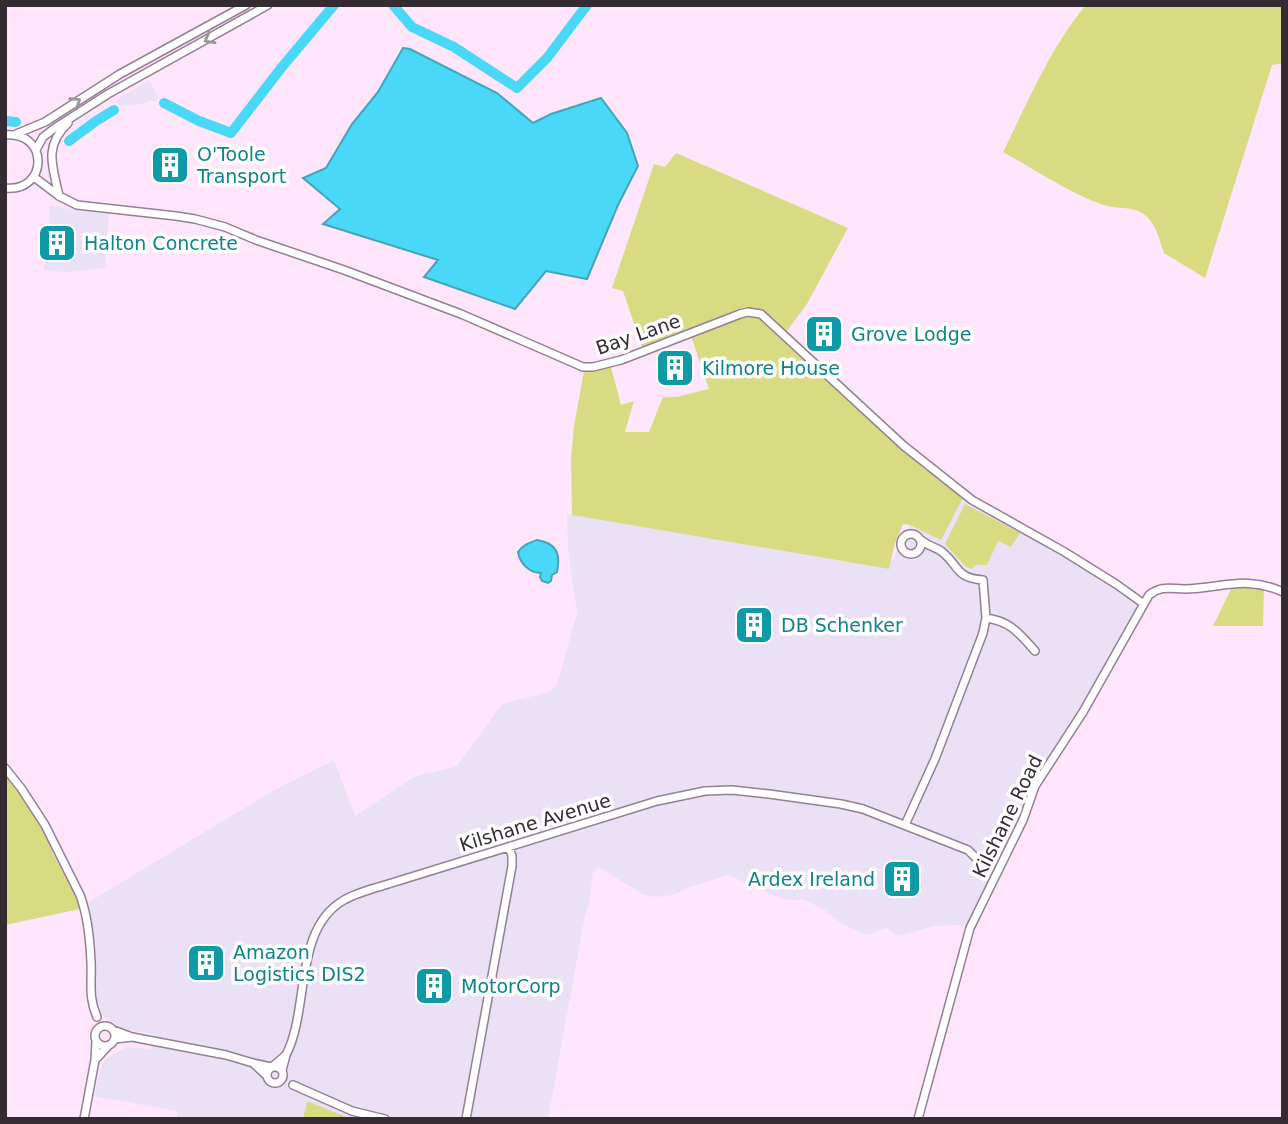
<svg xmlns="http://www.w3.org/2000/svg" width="1288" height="1124" font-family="'DejaVu Sans',sans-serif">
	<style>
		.industrial { fill: #eae1f6 }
		.green { fill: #d8db81 }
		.water { fill: #49d8f7; stroke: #43a4bc; stroke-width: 2 }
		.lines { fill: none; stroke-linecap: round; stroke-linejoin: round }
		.river { stroke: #49d8f7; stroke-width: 10 }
		.minor-casing { stroke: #957f93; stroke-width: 10 }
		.minor { stroke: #fff; stroke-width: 7 }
		.oneway { stroke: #9a9599 }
		.labels { text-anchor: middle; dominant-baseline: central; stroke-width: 7; stroke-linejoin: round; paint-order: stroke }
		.culture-label { font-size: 19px; fill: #0d838f; stroke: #fff; text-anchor: start }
		.street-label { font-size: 19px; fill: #342b33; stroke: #fff }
	</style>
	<rect width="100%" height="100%" fill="#ffe6fc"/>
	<path class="industrial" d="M149 80 159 99 153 102 151 100 146 103 120 106 116 100Z
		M50 206 109 214 105 268 71 272 44 271Z
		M964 495 1144 604 1042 774 970 928 957 925 935 926 898 936 889 929 885 928 867 935 842 924 823 909 804 900 782 899 728 875 690 887 673 895 656 897 644 895 598 867 593 872 589 904 585 915 548 1119H177V1111L94 1096 101 1066 107 1058 126 1047 151 1049 155 1035 122 1028 103 1016 97 1007 96 1001 95 961 89 902 276 789 334 760 355 816 414 777 457 766 502 704 548 692 557 685 577 613 568 551 567 514 888 569 910 525 941 539Z"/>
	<path class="green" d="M1086 5H1283V63L1272 65 1205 278 1164 253C1159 239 1157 225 1145 215 1132 205 1118 210 1104 205 1068 193 1036 170 1003 152 1028 102 1050 48 1086 5Z
		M676 153 848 228 807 304 786 332C771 317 764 304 742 308L642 347 623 291 612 288 654 164 665 167Z
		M748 314 755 315 764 321 924 469 965 494 941 540 910 525 903 524 895 543 889 569 572 515 571 459 574 426 584 371 611 367 621 405 634 401 625 432H649L663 397H676L709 389 691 336Z
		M965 504 1020 533 1011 547 998 541 987 565H976L972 569 966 567 945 544Z
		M1232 587H1264L1263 626H1213Z
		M5 773 45 829 53 854 74 890 80 909 5 925Z
		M307 1101 351 1119H303Z"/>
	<path class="water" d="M403 48 410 49 497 93 533 123 551 114 601 98 627 133 638 166 618 205 587 279 546 271 515 309 424 277 438 260 323 224 340 209 303 178 326 168 352 124 378 92Z
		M537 540C556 543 561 553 557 572L552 575 551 581 548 583 542 581 540 577 541 573C530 573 520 564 518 552 523 545 529 543 537 540Z"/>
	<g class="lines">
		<path class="river" d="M393 5 412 27 454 47 517 88 547 58 587 5
			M164 103 199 121 231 133 282 67 334 5
			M5 121 16 122
			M69 141 96 121 114 110"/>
		<defs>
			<path id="minor" d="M16 134 45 122 120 74 246 5
				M5 135C50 131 48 193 5 188
				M36 150 43 137 55 128 108 94 268 5
				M34 177 59 196 77 205 176 216 195 219 225 227 256 240 344 270 461 314 583 367H593L621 360 740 314 748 312 761 314 904 446 972 500 1063 551 1116 584 1144 604
				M59 196C53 167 43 147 68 123
				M901 544a10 10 0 1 1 20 0a10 10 0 1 1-20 0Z
				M986 618C1010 621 1019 633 1035 651
				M5 768 21 788 45 825 80 895C88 916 90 939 91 962 92 982 88 997 97 1017
				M905 825 935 759 983 633 986 618 983 580C955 578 960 566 941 551 935 547 928 546 921 540
				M95 1036a10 10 0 1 1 20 0a10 10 0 1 1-20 0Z
				M113 1030 132 1037 115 1039
				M132 1037 226 1055 253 1063
				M96 1041 95 1060 108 1046
				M286 1055C310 1009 293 929 344 900 356 893 371 889 385 885L657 801 705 791 732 790 769 794 841 804 863 809 968 850 975 857
				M273 1066 286 1055 282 1070
				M267 1075a8 8 0 1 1 16 0a8 8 0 1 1-16 0Z
				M267 1076 253 1063 271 1067
				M293 1085 352 1111 385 1119
				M84 1119 95 1060
				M466 1119 512 866V856L509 847
				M918 1119 970 928 1023 820 1035 786 1083 712 1149 595C1162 585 1170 589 1185 589 1222 588 1246 575 1283 592"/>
		</defs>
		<use href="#minor" class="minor-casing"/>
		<use href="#minor" class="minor"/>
	</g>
	<defs><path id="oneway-chevron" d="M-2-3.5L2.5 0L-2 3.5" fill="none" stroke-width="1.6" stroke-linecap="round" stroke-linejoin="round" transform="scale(1.75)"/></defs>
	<g class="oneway">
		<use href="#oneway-chevron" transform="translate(209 39) rotate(151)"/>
		<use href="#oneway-chevron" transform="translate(76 102) rotate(-33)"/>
	</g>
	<defs>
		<symbol id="building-square" viewBox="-11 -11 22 22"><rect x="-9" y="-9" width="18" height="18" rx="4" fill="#0f9aa8" stroke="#fff"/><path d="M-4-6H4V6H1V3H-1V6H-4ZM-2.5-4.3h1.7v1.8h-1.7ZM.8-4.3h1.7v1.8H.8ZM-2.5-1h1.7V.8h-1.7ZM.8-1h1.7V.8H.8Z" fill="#fff"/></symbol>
	</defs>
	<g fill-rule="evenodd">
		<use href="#building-square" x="148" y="143" width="44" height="44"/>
		<use href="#building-square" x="35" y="221" width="44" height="44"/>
		<use href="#building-square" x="802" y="312" width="44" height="44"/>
		<use href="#building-square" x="653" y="346" width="44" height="44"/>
		<use href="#building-square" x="732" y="603" width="44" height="44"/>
		<use href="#building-square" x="880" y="857" width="44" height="44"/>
		<use href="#building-square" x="184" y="941" width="44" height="44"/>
		<use href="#building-square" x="412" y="964" width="44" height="44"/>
	</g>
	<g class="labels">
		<g class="culture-label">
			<text x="197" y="154">O'Toole<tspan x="197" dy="22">Transport</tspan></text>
			<text x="84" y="243">Halton Concrete</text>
			<text x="851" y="334">Grove Lodge</text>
			<text x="702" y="368">Kilmore House</text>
			<text x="781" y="625">DB Schenker</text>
			<text x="875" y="879" text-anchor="end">Ardex Ireland</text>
			<text x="233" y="952">Amazon<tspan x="233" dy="22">Logistics DIS2</tspan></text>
			<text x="461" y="986">MotorCorp</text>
		</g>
		<g class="street-label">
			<text transform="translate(638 334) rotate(-19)">Bay Lane</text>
			<text transform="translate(1007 816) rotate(-64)">Kilshane Road</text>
			<text transform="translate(535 822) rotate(-17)">Kilshane Avenue</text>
		</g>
	</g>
	<rect width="1288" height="1124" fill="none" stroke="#342b33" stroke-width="14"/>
</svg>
